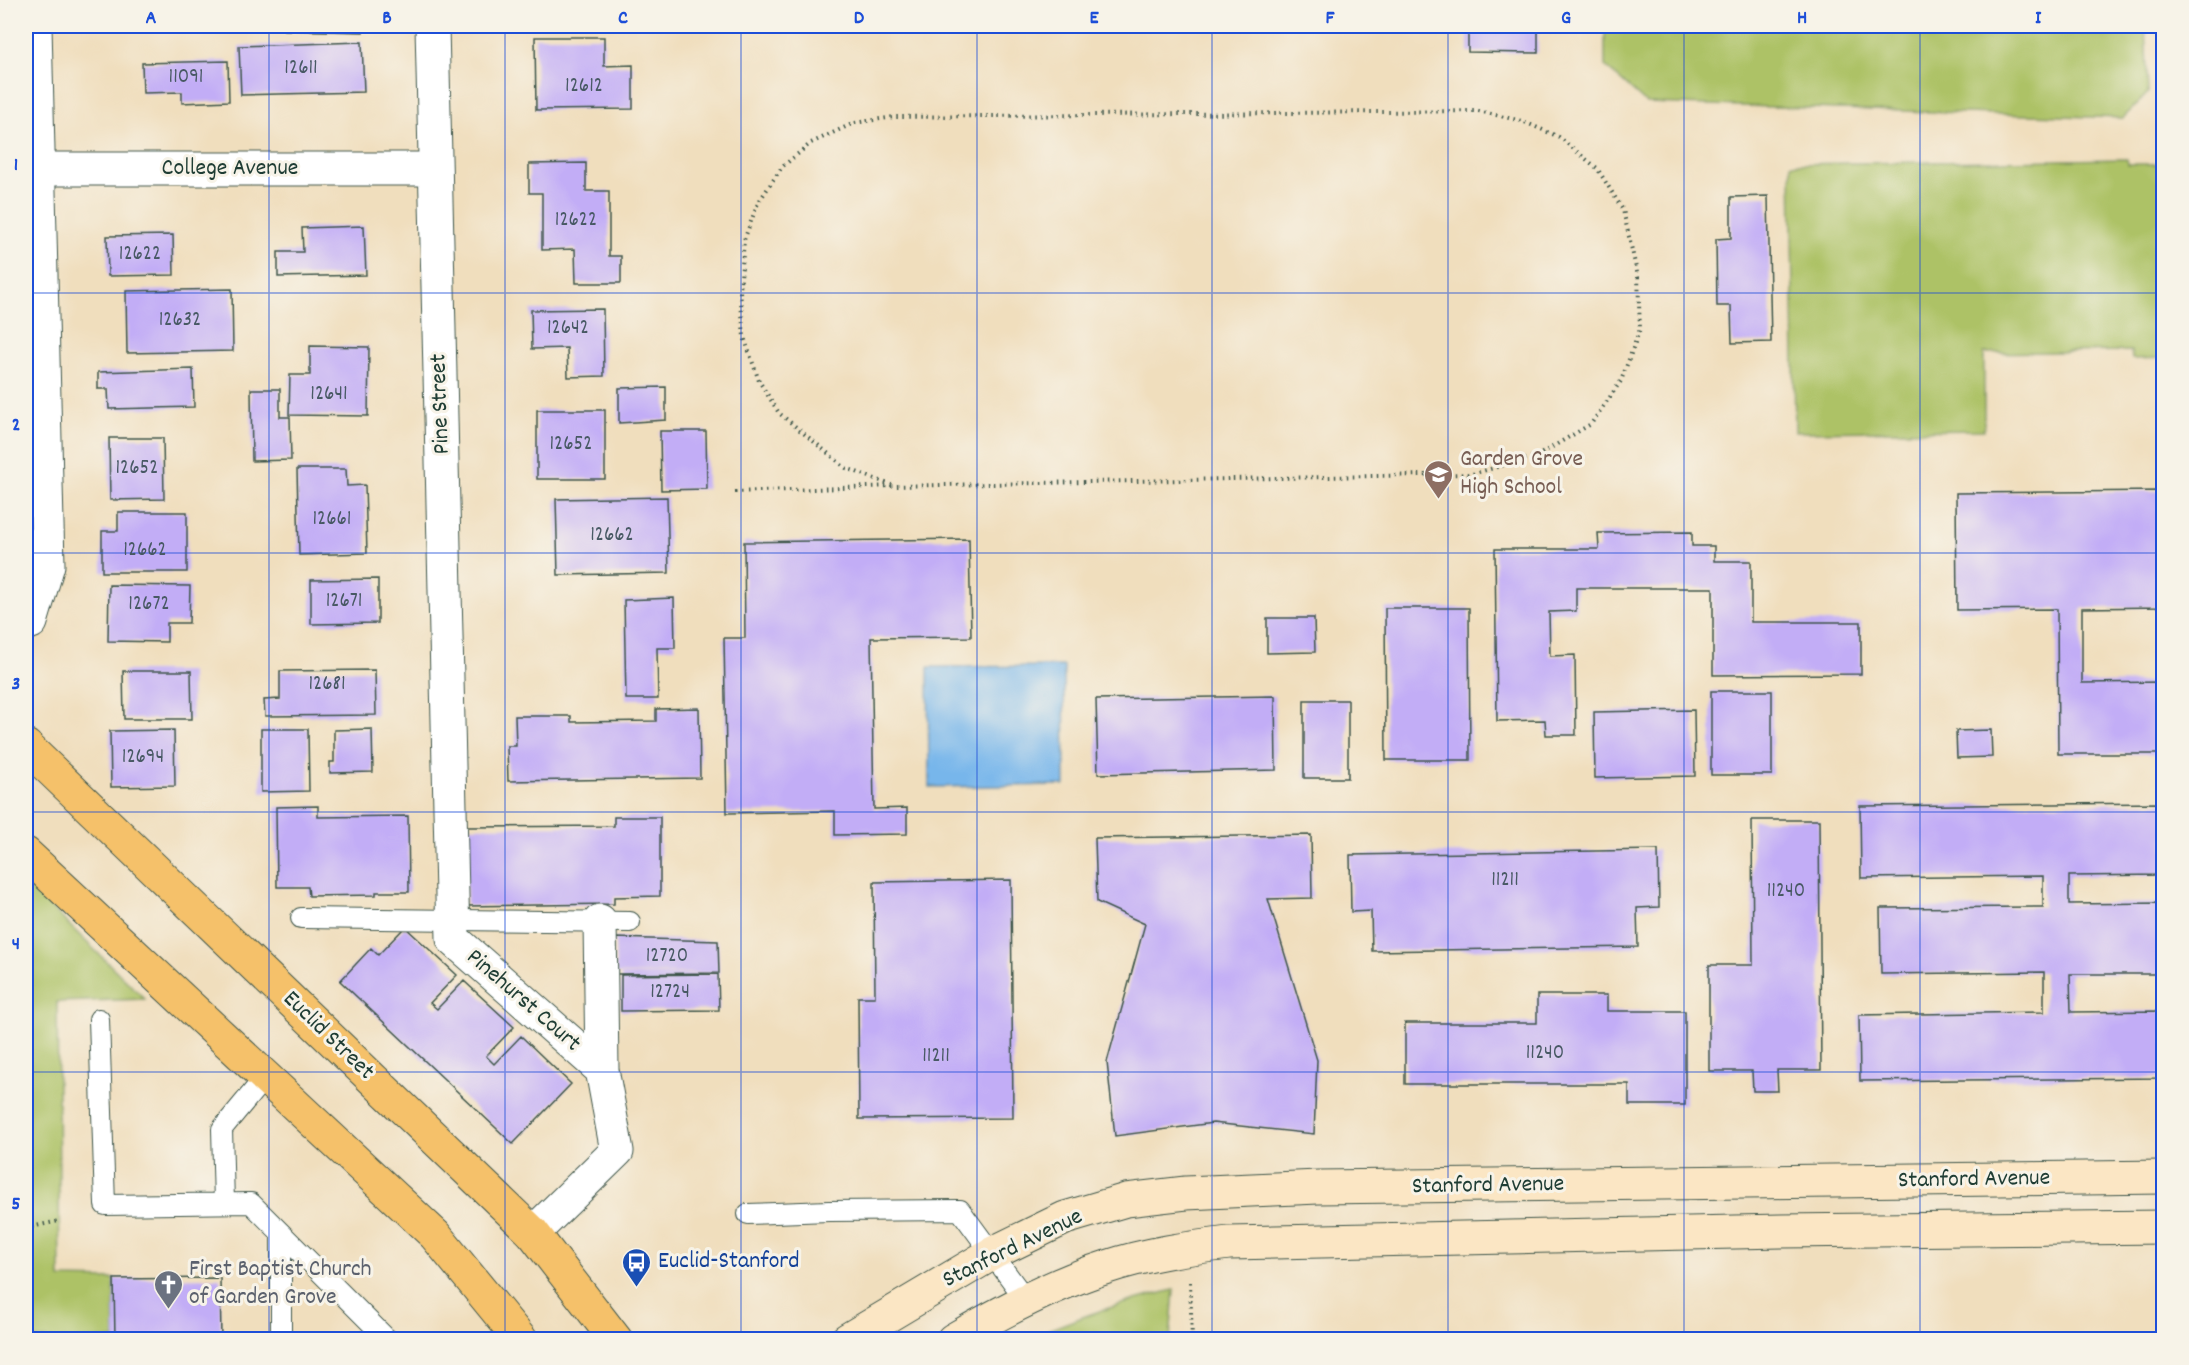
<svg xmlns="http://www.w3.org/2000/svg" width="2189" height="1365" font-family="Dekko,sans-serif">
	<style>
		.green { fill: #adc266; stroke: #66804d; stroke-width: 1.5 }
		.water { fill: #77b6eb; stroke: #4b7a90; stroke-width: 1.5 }
		.building { fill: #c2adf6 }
		.lines { fill: none; stroke-linecap: round; stroke-linejoin: round }
		.lane-casing { stroke: #3e5549; stroke-width: 22 }
		.street-casing { stroke: #3e5549; stroke-width: 35 }
		.secondary-casing { stroke: #3e5549; stroke-width: 35 }
		.primary-casing { stroke: #3e5549; stroke-width: 35 }
		.path { stroke: #3e5549; stroke-width: 4; stroke-dasharray: 1.5 4.5; stroke-linecap: butt }
		.lane { stroke: #fff; stroke-width: 20 }
		.street { stroke: #fff; stroke-width: 33 }
		.secondary { stroke: #fbe6c4; stroke-width: 33 }
		.primary { stroke: #f5c16b; stroke-width: 33 }
		.grid { fill: none; stroke: #1d4ed8; stroke-width: 1.5; stroke-opacity: 0.55 }
		.labels { text-anchor: middle; dominant-baseline: central; stroke-width: 6; stroke-linejoin: round; paint-order: stroke }
		.number-label { font-size: 21px; fill: #485964 }
		.street-label { font-size: 24px; fill: #1f3d34; stroke: #f7f3e8 }
		.education-label { font-size: 24px; fill: #785e54; stroke: #f7f3e8; text-anchor: start }
		.transit-label { font-size: 24px; fill: #164399; stroke: #f7f3e8; text-anchor: start }
		.worship-label { font-size: 24px; fill: #5b616d; stroke: #f7f3e8; text-anchor: start }
		.neatline { fill: none; stroke: #1d4ed8; stroke-width: 2 }
		.grid-label { font-size: 20px; text-anchor: middle; font-weight: bold; fill: #1d4ed8 }
	</style>
	<rect width="100%" height="100%" fill="#f7f3e8"/>
	<filter id="ink" filterUnits="userSpaceOnUse"><feTurbulence type="fractalNoise" baseFrequency=".0167" numOctaves="2"/><feDisplacementMap in="SourceGraphic" scale="12" xChannelSelector="R" yChannelSelector="G"/><feConvolveMatrix kernelMatrix="1 2 1 2 8 2 1 2 1" color-interpolation-filters="sRGB"/></filter>
	<filter id="wash" filterUnits="userSpaceOnUse"><feTurbulence type="fractalNoise" baseFrequency=".008" numOctaves="4" result="noise"/><feDisplacementMap in="SourceGraphic" scale="24" xChannelSelector="R" yChannelSelector="G"/><feGaussianBlur stdDeviation="1.35" result="paint"/><feColorMatrix in="noise" values="0 0 0 0 0 0 0 0 0 0 0 0 0 0 0 0 0 1.4 0 .05"/><feComposite in="paint" operator="in"/></filter>
	<g filter="url(#wash)">
		<rect width="100%" height="100%" fill="#f0debd"/>
		<path class="green" d="M1605 26H2145L2148 93 2123 118 1646 103 1605 66Z
			M2127 159 2128 164H2163V358L2132 359 2131 351 1984 353V430L1795 432 1791 164Z
			M26 883 145 999 57 1002 60 1278 114 1279 115 1339H26Z
			M1174 1290 1170 1339H1026C1076 1318 1122 1302 1174 1290Z"/>
		<path class="water" d="M1064 666 1065 785 929 787 928 667Z"/>
		<g id="blocks">
			<path class="building" d="M286 26H363V32L285 30Z
				M1468 26H1538V53L1468 52Z
				M535 37H604V66L633 65V109L536 110Z
				M362 42 364 92 241 95 239 46Z
				M228 61 229 101 182 103V92L143 93 142 63Z
				M586 163V191H609V256H621V283H576L575 249 542 250V193H529V164Z
				M1768 196 1771 342 1732 343 1731 306H1717L1716 239 1731 238V197Z
				M364 226 366 275 278 277V252H303L302 228Z
				M173 235 174 275 108 276 107 236Z
				M232 289 233 351 127 353 126 291Z
				M603 309 604 376 568 377 567 348 532 349 531 310Z
				M310 346 369 347 368 416 289 415 290 375H310Z
				M193 369 194 407 109 409 108 389H98V372Z
				M666 387V420L619 423V388Z
				M251 389H280V417H290L291 460 252 461Z
				M537 410H605V479H537Z
				M660 431H706L707 489 661 490Z
				M109 438H163L164 499 110 500Z
				M297 469H346L347 486 365 485 367 553 299 555Z
				M2164 491V607L2082 608V683L2164 682V754H2058L2057 609 1957 610 1956 493Z
				M667 497 669 573 558 575 556 499Z
				M118 512H187V572H102V531H118Z
				M1692 532V546H1714V561H1751V622H1861V674L1713 675V588H1576V611L1549 612 1550 656 1575 655 1576 735H1546L1545 720 1497 721 1495 549H1599L1598 533Z
				M969 539 971 637 871 638 874 809 907 808V834L835 835V811L727 813 724 638H745L744 542Z
				M378 579V623L311 624V580Z
				M109 585 190 586 189 623H167V642L108 641Z
				M674 598 675 648H657L658 699H626L624 600Z
				M1385 608H1469L1470 760H1386Z
				M1267 618H1314L1315 652 1267 653Z
				M375 670 376 715 265 716 264 700 280 699V671Z
				M123 671H191L192 719H124Z
				M1711 691H1772V775H1711Z
				M1275 696 1276 770 1098 774 1096 699Z
				M1304 700H1348V778H1304Z
				M699 708 700 778 508 781 507 746H516L515 716H571V722L656 721V709Z
				M1694 710 1695 776 1595 778 1594 712Z
				M261 729H308L309 791 261 792Z
				M372 729 373 772 330 773V762H334V730Z
				M174 730 175 786 111 787 110 731Z
				M1991 730 1992 757 1957 758 1956 731Z
				M2164 803V875L2069 876V904L2164 903V974H2070L2071 1012 2164 1011V1078L1860 1081 1859 1015 2044 1012V972L1881 974 1880 908 2043 907V876L1861 878 1860 806Z
				M318 806V817L408 816 409 892H376V895L309 896 308 887H277L276 807Z
				M614 817H660V896L614 897V904L467 906 464 827 614 826Z
				M1752 820H1819L1821 1070H1777L1778 1091H1753L1752 1071H1709V965H1753Z
				M1311 835 1312 898 1268 899 1317 1060 1314 1134 1213 1123 1115 1136 1107 1062 1145 924 1097 902 1095 838Z
				M1658 850 1659 907 1637 908 1638 947 1372 951 1371 911 1351 912 1350 855Z
				M1011 880 1013 1118 859 1119 858 997H875L874 882Z
				M405 927 457 975 430 1003 437 1009 464 981 514 1027 486 1056 494 1064 521 1036 571 1084 513 1144 340 981 371 948 378 955Z
				M615 938 718 941 719 973 616 974Z
				M718 974 719 1010 621 1011V975Z
				M1537 995H1607V1011H1685V1105H1629V1084H1405V1023H1537Z
				M220 1278 221 1340H115L114 1279Z"/>
		</g>
	</g>
	<g filter="url(#ink)">
		<use href="#blocks" fill-opacity="0" stroke="#3e5549" stroke-width="1.5"/>
		<g class="lines">
			<defs>
				<path id="lane" d="M301 918 630 922
					M99 1019 105 1205 251 1203 388 1340
					M224 1203 222 1129 265 1077
					M748 1214 829 1211 960 1210 1026 1300
					M281 1233V1340"/>
				<path id="street" d="M432 26 453 939 602 1070 617 1151 533 1233
					M26 169H434
					M31 622 48 565 35 26
					M600 921 602 1070"/>
				<path id="secondary" d="M847 1340 993 1253 1065 1218 1126 1200 1186 1193 1318 1187 2164 1177
					M953 1340C1002 1311 1053 1284 1107 1267 1146 1254 1188 1248 1229 1243L1781 1231 2164 1227"/>
				<path id="primary" d="M26 746 533 1233 616 1340
					M26 854 435 1235 521 1340"/>
			</defs>
			<use href="#lane" class="lane-casing"/>
			<use href="#street" class="street-casing"/>
			<use href="#secondary" class="secondary-casing"/>
			<use href="#primary" class="primary-casing"/>
			<path class="path" d="M735 492 894 486 1472 474 1537 456 1591 424 1621 381 1640 329 1638 277 1623 210 1597 168 1559 137 1522 121 1478 111 894 117 854 123 811 143 782 167 758 203 744 240 740 291 744 337 759 381 779 413 846 468 894 486
				M26 1228 59 1221
				M1190 1282 1192 1340"/>
			<use href="#lane" class="lane"/>
			<use href="#street" class="street"/>
			<use href="#secondary" class="secondary"/>
			<use href="#primary" class="primary"/>
		</g>
	</g>
	<path class="grid" d="M269 26V1340M505 26V1340M741 26V1340M977 26V1340M1212 26V1340M1448 26V1340M1684 26V1340M1920 26V1340M26 293H2164M26 553H2164M26 812H2164M26 1072H2164"/>
	<defs>
		<symbol id="school-pin" viewBox="-11 -11 22 30"><path d="M0 17L-7.5 6A9.5 9.5 0 1 1 7.5 6Z" fill="#8d6e63" stroke="#f7f3e8"/><path d="M0-5L7-2L0 1L-7-2ZM-4 1L0 2.5L4 1V4Q0 6-4 4Z" fill="#fff"/></symbol>
		<symbol id="bus-pin" viewBox="-11 -11 22 30"><path d="M0 17L-7.5 6A9.5 9.5 0 1 1 7.5 6Z" fill="#1a4fb4" stroke="#f7f3e8"/><path d="M-5-6H5V4H4V6H2V4H-2V6H-4V4H-5ZM-3.5-4V0h7V-4ZM-3.5 1.2v1.5H-2V1.2ZM2 1.2v1.5H3.5V1.2Z" fill="#fff"/></symbol>
		<symbol id="church-pin" viewBox="-11 -11 22 30"><path d="M0 17L-7.5 6A9.5 9.5 0 1 1 7.5 6Z" fill="#6b7280" stroke="#f7f3e8"/><path d="M-1.2-6h2.4v3.5h3.3v2.4h-3.3V6h-2.4V-.1h-3.3v-2.4h3.3Z" fill="#fff"/></symbol>
	</defs>
	<g fill-rule="evenodd">
		<use href="#school-pin" x="1422" y="458" width="33" height="45"/>
		<use href="#bus-pin" x="620" y="1246" width="33" height="45"/>
		<use href="#church-pin" x="152" y="1268" width="33" height="45"/>
	</g>
	<g class="labels">
		<g class="number-label">
			<text x="301" y="69">12611</text>
			<text x="186" y="78">11091</text>
			<text x="584" y="87">12612</text>
			<text x="576" y="221">12622</text>
			<text x="140" y="255">12622</text>
			<text x="180" y="321">12632</text>
			<text x="568" y="329">12642</text>
			<text x="329" y="395">12641</text>
			<text x="571" y="445">12652</text>
			<text x="137" y="469">12652</text>
			<text x="332" y="520">12661</text>
			<text x="612" y="536">12662</text>
			<text x="145" y="551">12662</text>
			<text x="344" y="602">12671</text>
			<text x="149" y="605">12672</text>
			<text x="327" y="685">12681</text>
			<text x="143" y="758">12694</text>
			<text x="1505" y="881">11211</text>
			<text x="1786" y="892">11240</text>
			<text x="667" y="957">12720</text>
			<text x="670" y="993">12724</text>
			<text x="1545" y="1054">11240</text>
			<text x="936" y="1057">11211</text>
		</g>
		<g class="street-label">
			<text x="230" y="169">College Avenue</text>
			<text transform="translate(441 404) rotate(-92)">Pine Street</text>
			<text transform="translate(523 1001) rotate(41)">Pinehurst Court</text>
			<text transform="translate(328 1036) rotate(44)">Euclid Street</text>
			<text transform="translate(1974 1180) rotate(-1)">Stanford Avenue</text>
			<text transform="translate(1488 1186) rotate(-1)">Stanford Avenue</text>
			<text transform="translate(1013 1249) rotate(-26)">Stanford Avenue</text>
		</g>
		<g class="education-label">
			<text x="1460" y="460">Garden Grove<tspan x="1460" dy="28">High School</tspan></text>
		</g>
		<g class="transit-label">
			<text x="658" y="1262">Euclid-Stanford</text>
		</g>
		<g class="worship-label">
			<text x="189" y="1270">First Baptist Church<tspan x="189" dy="28">of Garden Grove</tspan></text>
		</g>
	</g>
	<rect width="2189" height="1365" fill="none" stroke="#f7f3e8" stroke-width="66"/>
	<rect x="33" y="33" width="2123" height="1299" class="neatline"/>
	<g class="grid-label">
		<text x="151" y="23">A</text>
		<text x="387" y="23">B</text>
		<text x="623" y="23">C</text>
		<text x="859" y="23">D</text>
		<text x="1094" y="23">E</text>
		<text x="1330" y="23">F</text>
		<text x="1566" y="23">G</text>
		<text x="1802" y="23">H</text>
		<text x="2038" y="23">I</text>
		<text x="16" y="170">1</text>
		<text x="16" y="430">2</text>
		<text x="16" y="689">3</text>
		<text x="16" y="949">4</text>
		<text x="16" y="1209">5</text>
	</g>
</svg>
